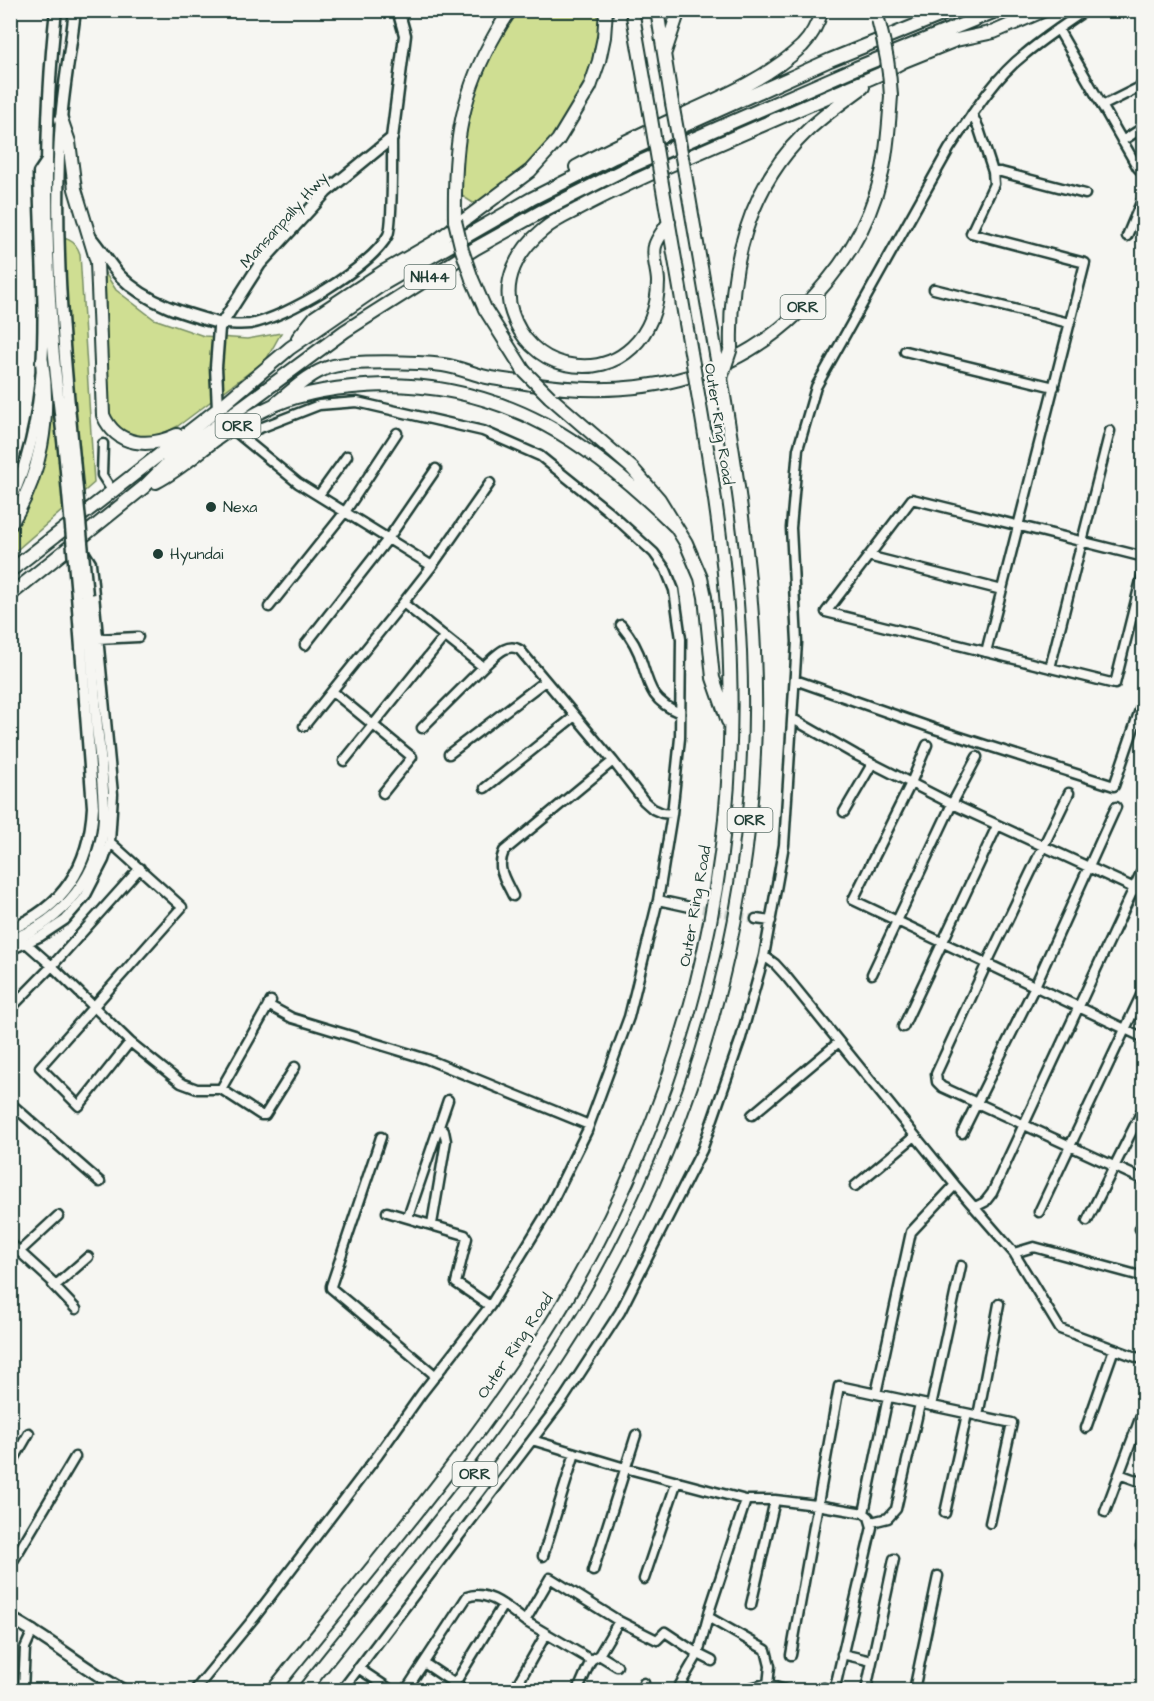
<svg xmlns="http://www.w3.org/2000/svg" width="1154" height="1701" font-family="'Architects Daughter',sans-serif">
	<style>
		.green { fill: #cfde92; stroke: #778e63; stroke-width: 1.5 }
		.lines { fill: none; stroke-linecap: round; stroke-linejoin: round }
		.minor-tunnel { stroke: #cbd1cc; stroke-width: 8; stroke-dasharray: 8 4; stroke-linecap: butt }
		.minor-casing { stroke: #1f3d34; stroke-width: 13 }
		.major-casing { stroke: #1f3d34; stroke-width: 15 }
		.highway-casing { stroke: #1f3d34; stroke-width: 16 }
		.minor { stroke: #f6f6f2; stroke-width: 8 }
		.major { stroke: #f6f6f2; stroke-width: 10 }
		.highway { stroke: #f6f6f2; stroke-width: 12 }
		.major-bridge-casing { stroke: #1f3d34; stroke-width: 15; stroke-linecap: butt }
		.highway-bridge-casing { stroke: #1f3d34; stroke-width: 16; stroke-linecap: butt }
		.major-bridge { stroke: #f6f6f2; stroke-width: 10 }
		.highway-bridge { stroke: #f6f6f2; stroke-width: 12 }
		.poi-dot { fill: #1f3d34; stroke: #f6f6f2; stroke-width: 2 }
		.labels { text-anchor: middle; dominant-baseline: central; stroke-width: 5; stroke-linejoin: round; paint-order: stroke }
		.shield { fill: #f6f6f2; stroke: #60746d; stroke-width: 1.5 }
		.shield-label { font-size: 15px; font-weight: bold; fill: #1f3d34 }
		.street-label { font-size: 16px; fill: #1f3d34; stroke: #f6f6f2 }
		.poi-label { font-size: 16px; fill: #1f3d34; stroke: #f6f6f2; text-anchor: start }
	</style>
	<rect width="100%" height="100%" fill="#f6f6f2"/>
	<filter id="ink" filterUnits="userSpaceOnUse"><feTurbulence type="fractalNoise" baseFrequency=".0167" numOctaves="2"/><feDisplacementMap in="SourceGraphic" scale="12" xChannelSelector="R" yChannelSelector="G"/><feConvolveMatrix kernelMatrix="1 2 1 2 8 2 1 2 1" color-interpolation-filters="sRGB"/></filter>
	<g filter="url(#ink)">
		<path class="green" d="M518 11H600L597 39 590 68 571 113 537 158 478 206 462 196C460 125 478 69 518 11Z
			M43 236C60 238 74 235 80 254L94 483 11 555V535L17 525 35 488 50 430Z
			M105 273 116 290 154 319 204 336 247 339 281 333 266 360 178 426C151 442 136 442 111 422L109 403Z"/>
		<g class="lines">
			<path class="minor-tunnel" d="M690 907 756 919"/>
			<defs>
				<path id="minor" d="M1058 29 1138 168 1144 174
					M1102 106 1138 88
					M972 114 979 129 993 172 994 184 971 233 1085 263 986 652
					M1122 141 1144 127
					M993 172H1001L1085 194
					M1127 236 1144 195
					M934 289 1069 323
					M222 324C231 324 241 325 250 324 285 318 372 267 388 235 393 226 392 154 392 138
					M905 351 1054 387
					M237 433 298 483 432 566 403 603 483 667C494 658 506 641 520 650L613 761 644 801 653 809 662 813 672 814
					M103 444 102 475 113 492
					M319 495 347 456
					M868 556 1002 590
					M1144 557 912 499 826 612 1115 684 1144 568
					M432 566 490 483
					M269 607 345 512 397 433
					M621 625C631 637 638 648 642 663 650 689 653 702 680 713
					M98 639 138 637
					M305 645 388 539 436 469
					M1050 668 1110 431
					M795 680 935 729 1114 786 1144 698
					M793 719 856 755 952 804 872 974
					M304 726 332 691
					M422 728 483 667
					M927 745 911 783 853 900 1144 1038
					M449 754 545 681
					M344 761 444 637
					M485 788 575 716
					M383 793 412 757 332 691 403 603
					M1069 793 986 965 936 1074 937 1082 942 1087 1144 1180
					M844 812 872 764
					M110 842 182 907 40 1067 79 1106 130 1042
					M1144 866 1134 888 1144 892
					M513 896C505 879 496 869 504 851L613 761
					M658 900 690 907
					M756 919 771 921
					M26 943 52 966 130 1042 181 1083 197 1089H221L271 1001
					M10 950 41 936 65 920 85 897 104 860 110 842 113 794 91 563 83 550
					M764 956 775 964 785 975 955 1185 1014 1253 1060 1329 1144 1360
					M268 1005 292 1018 427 1059 589 1125
					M10 1009 52 966 140 868
					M903 1027 997 826
					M221 1089 261 1115H265L295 1067
					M10 1103 100 1182
					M752 1115 839 1042
					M962 1133 1035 986 1116 807
					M381 1137 331 1286V1288L436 1376
					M855 1186 915 1136
					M975 1207 985 1202 992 1193 1134 888 952 804 977 757
					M387 1212 465 1235 467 1238 456 1283 490 1306
					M1039 1212 1144 989
					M408 1217 448 1100
					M1087 1221 1144 1107
					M432 1224 446 1141 444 1131 439 1126
					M1140 1229 1144 1221
					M10 1243 56 1285 88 1257
					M19 1252 58 1216
					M1014 1253 1034 1247 1144 1277
					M53 1285 76 1309
					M876 1394 911 1232 955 1185
					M931 1406 961 1266
					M978 1416 999 1304
					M1086 1428 1114 1349
					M532 1440 625 1468 746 1500H775L816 1505 864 1513 869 1517 872 1527 836 1683
					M10 1466 29 1433
					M1119 1474 1144 1483
					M1105 1512 1144 1408
					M864 1513 888 1397
					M945 1513 967 1414
					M872 1522 888 1518 896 1509 920 1404
					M1141 1546 1144 1540
					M543 1556 575 1453
					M10 1566 75 1457
					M593 1571 636 1435
					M644 1579 677 1481
					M751 1605 775 1500
					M708 1617 766 1650 770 1666 768 1685
					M525 1621 591 1660
					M842 1654 872 1661
					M599 1655 617 1666
					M791 1655 839 1386 1012 1423 990 1523
					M424 1663 464 1690
					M358 1668 391 1690
					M454 1685 503 1605
					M747 1689 765 1684 785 1690
					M23 1690 25 1648 33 1630
					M195 1690 254 1618 378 1455 422 1393 490 1306 545 1216 587 1131 629 1017 658 900 672 814 680 738 681 639 674 590 666 570 654 553 607 510 540 456 483 431 357 402 319 405 255 430 237 433 229 431
					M342 1690 564 1398 620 1312 702 1150 741 1038 764 956 784 845 797 642 791 528 798 449 816 387 949 149C971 116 993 79 1025 54 1044 38 1065 24 1086 10
					M406 1690 467 1597C487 1588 510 1610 525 1621L550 1578 619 1621 657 1640 665 1632 698 1654 712 1661
					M514 1690 546 1634
					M578 1690 591 1660 599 1655 619 1621
					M642 1690 644 1683
					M677 1690 698 1654 711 1606 746 1500
					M723 1690H724
					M823 1690 824 1688
					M866 1690 894 1559
					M914 1690 938 1576"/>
				<path id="major" d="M56 10C44 117 45 226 52 333 55 375 61 417 65 460
					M91 238C101 250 110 265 120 276 148 304 185 314 222 324
					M218 409 216 367 219 328 260 264 326 192 392 138 405 35 398 10
					M74 458C63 346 53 232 61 120 64 83 71 47 75 10
					M10 501C58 402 41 280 39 173L47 161
					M10 929C65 907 90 864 93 807L77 595
					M10 940C63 922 102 874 104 817 104 787 100 756 97 726 94 682 90 638 87 595
					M10 1618C50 1639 84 1669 123 1690"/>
				<path id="highway" d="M632 10 650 113
					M657 10 672 103
					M665 52 679 10
					M61 119 69 142 75 189 97 262 103 415C117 447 149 448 177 435
					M576 167C612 147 650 130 687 113 727 95 770 76 802 46 812 36 818 23 822 10
					M685 174 716 354
					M662 184 693 364
					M455 221C454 154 458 102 491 42 497 31 503 20 511 10
					M669 222C665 229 657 238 655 246 652 256 658 271 658 282 658 335 620 376 565 364 539 358 520 338 512 313 501 281 518 250 543 230 554 220 569 214 582 207 610 192 639 179 668 166 739 135 810 104 880 74L904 61 956 40 994 32 1045 10
					M472 279 485 309 524 371
					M298 338 315 317 383 272 435 242 530 171 558 140 590 87 599 61 604 37 606 10
					M731 348C729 269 747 189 805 133 823 115 843 102 863 87
					M550 397 632 468 659 499 686 543 701 578 705 597 713 678 728 721
					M274 405C291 392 309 373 330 367 351 360 419 362 443 365 456 367 469 372 482 376 498 380 515 381 531 384 631 399 725 384 800 311 841 270 868 230 882 173 888 148 889 122 891 96
					M156 482C178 471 196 454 215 440 233 427 254 414 274 405 309 390 348 386 385 385 508 385 591 443 675 526
					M10 525C41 476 51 419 42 362
					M10 571 218 409 290 348 383 284 531 199 614 157 830 60 954 10
					M10 595 144 487 173 458 345 331 476 248 542 211 629 167 856 68 998 10
					M273 1690C363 1577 462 1464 540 1342 670 1139 738 909 730 667 728 573 713 481 697 388
					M304 1690C390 1581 482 1474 558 1357 695 1148 765 901 754 651 750 559 736 468 721 378"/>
			</defs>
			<use href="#minor" class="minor-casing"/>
			<use href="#major" class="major-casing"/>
			<use href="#highway" class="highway-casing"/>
			<use href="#minor" class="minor"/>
			<use href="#major" class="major"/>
			<use href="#highway" class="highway"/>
			<defs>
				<path id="major-bridge" d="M74 458 87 595
					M65 460 77 595"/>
				<path id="highway-bridge" d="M878 19C885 45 890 70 891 96
					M672 103 685 174
					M650 113 662 184
					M455 221 462 250 472 279
					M716 354 720 376
					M693 364 697 388
					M524 371 550 397
					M721 378 731 348"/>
			</defs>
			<use href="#major-bridge" class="major-bridge-casing"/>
			<use href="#highway-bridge" class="highway-bridge-casing"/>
			<use href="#major-bridge" class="major-bridge"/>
			<use href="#highway-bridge" class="highway-bridge"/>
		</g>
	</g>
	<g class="poi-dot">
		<circle cx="211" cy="507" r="6"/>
		<circle cx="158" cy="554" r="6"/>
	</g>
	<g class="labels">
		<g class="shield">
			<rect x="404.5" y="265" width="51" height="24" rx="4.5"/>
			<rect x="780.5" y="295" width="45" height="24" rx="4.5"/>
			<rect x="215.5" y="414" width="45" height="24" rx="4.5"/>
			<rect x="727.5" y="808" width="45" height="24" rx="4.5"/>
			<rect x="452.5" y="1462" width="45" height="24" rx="4.5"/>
		</g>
		<g class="shield-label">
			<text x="430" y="277">NH44</text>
			<text x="803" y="307">ORR</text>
			<text x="238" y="426">ORR</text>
			<text x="750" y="820">ORR</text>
			<text x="475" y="1474">ORR</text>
		</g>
		<g class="street-label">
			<text transform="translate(284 220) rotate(-48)">Mansanpally Hwy</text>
			<text transform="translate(719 424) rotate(81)">Outer Ring Road</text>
			<text transform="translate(695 906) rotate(-80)">Outer Ring Road</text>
			<text transform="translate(515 1346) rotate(-56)">Outer Ring Road</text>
		</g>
		<g class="poi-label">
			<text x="223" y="507">Nexa</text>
			<text x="170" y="554">Hyundai</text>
		</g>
	</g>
	<rect width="1154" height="1701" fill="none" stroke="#f6f6f2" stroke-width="36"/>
	<rect x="18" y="18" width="1118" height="1665" fill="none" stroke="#1f3d34" stroke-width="2" filter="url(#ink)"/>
</svg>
